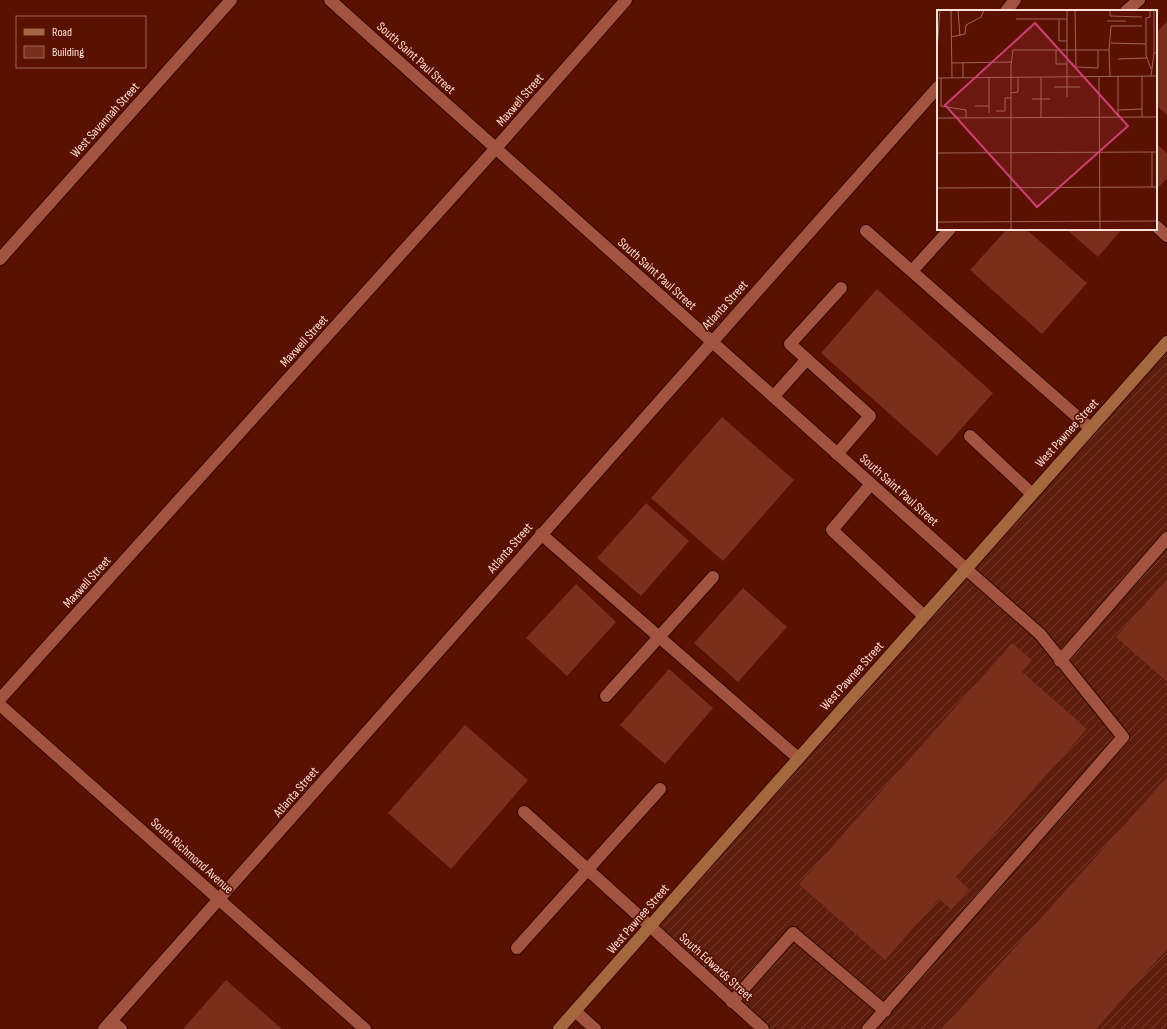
<svg xmlns="http://www.w3.org/2000/svg" width="1167" height="1029" font-family="'Sofia Sans Condensed',sans-serif">
	<style>
		.industrial { fill: url(#industrial-furrows) }
		.building { fill: #792f1b }
		.lines { fill: none; stroke-linecap: round; stroke-linejoin: round }
		.lane-casing { stroke: #300902; stroke-width: 14 }
		.street-casing { stroke: #300902; stroke-width: 14 }
		.secondary-casing { stroke: #300902; stroke-width: 14 }
		.lane { stroke: #a35440; stroke-width: 12 }
		.street { stroke: #a35440; stroke-width: 12 }
		.secondary { stroke: #a5683e; stroke-width: 12 }
		.labels { text-anchor: middle; dominant-baseline: central; stroke-width: 3.5; stroke-linejoin: round; paint-order: stroke }
		.street-label { font-size: 13px; fill: #fde1d9; stroke: #5b1100 }
		.inset-road { fill: none; stroke: #9c6457; stroke-width: 1 }
		.view { fill: #ce4074; fill-opacity: 0.15; stroke: #ce4074; stroke-width: 2 }
		.inset-edge { fill: none; stroke: #fde1d9; stroke-width: 2 }
	</style>
	<defs>
		<pattern id="industrial-furrows" width="10" height="10" patternUnits="userSpaceOnUse"><rect width="10" height="10" fill="#5d1e0d"/><path d="M-1 1l2-2M0 10L10 0M9 11l2-2" fill="none" stroke="#753e30"/></pattern>
	</defs>
	<rect width="100%" height="100%" fill="#5b1100"/>
	<path class="industrial" d="M1167 344V1029H767L650 926Z"/>
	<path class="building" d="M1167 21V115L1156 105V33Z
		M1156 143 1167 153V178L1156 190Z
		M1007 229H1026L1087 283 1042 334 970 270Z
		M1066 229H1122L1098 257Z
		M877 289 993 393 937 456 821 353Z
		M722 417 794 480 723 561 651 498Z
		M646 503 689 541 641 596 597 558Z
		M1167 579V682L1116 637Z
		M576 584 616 622 567 676 526 638Z
		M743 588 787 627 738 682 694 643Z
		M1012 643 1032 660 1022 672 1087 729 956 877 969 889 951 909 939 899 885 960 799 884Z
		M669 669 713 708 665 764 620 725Z
		M465 725 528 780 451 869 388 813Z
		M1167 777V949L1096 1029H942Z
		M226 980 282 1029H183Z"/>
	<g class="lines">
		<defs>
			<path id="lane" d="M1126 11 1139 0
				M1156 226 1167 236
				M866 231 1090 428
				M912 271 950 229
				M774 396 807 359
				M970 436 1032 494
				M837 454 870 416 790 344 841 288
				M871 484 832 530 924 616
				M541 534 798 758
				M1060 661 1167 538
				M606 696 713 577
				M524 812 650 926
				M517 948 660 789
				M732 1002 793 933 885 1011
				M575 1011 595 1029
				M111 1021 121 1029
				M868 1029 1123 737 1040 634 965 568"/>
			<path id="street" d="M330 0 965 568
				M1006 11 1015 0
				M0 259 231 0
				M0 699 496 148 626 0
				M0 705 365 1029
				M650 926 763 1029
				M104 1029 938 87"/>
			<path id="secondary" d="M559 1029 1167 342"/>
		</defs>
		<use href="#lane" class="lane-casing"/>
		<use href="#street" class="street-casing"/>
		<use href="#secondary" class="secondary-casing"/>
		<use href="#lane" class="lane"/>
		<use href="#street" class="street"/>
		<use href="#secondary" class="secondary"/>
	</g>
	<g class="labels">
		<g class="street-label">
			<text transform="translate(416 58) rotate(42)">South Saint Paul Street</text>
			<text transform="translate(520 100) rotate(-49)">Maxwell Street</text>
			<text transform="translate(105 120) rotate(-48)">West Savannah Street</text>
			<text transform="translate(657 274) rotate(42)">South Saint Paul Street</text>
			<text transform="translate(725 305) rotate(-48)">Atlanta Street</text>
			<text transform="translate(304 341) rotate(-48)">Maxwell Street</text>
			<text transform="translate(1067 433) rotate(-48)">West Pawnee Street</text>
			<text transform="translate(899 490) rotate(42)">South Saint Paul Street</text>
			<text transform="translate(510 548) rotate(-49)">Atlanta Street</text>
			<text transform="translate(87 582) rotate(-48)">Maxwell Street</text>
			<text transform="translate(852 676) rotate(-48)">West Pawnee Street</text>
			<text transform="translate(296 792) rotate(-49)">Atlanta Street</text>
			<text transform="translate(192 856) rotate(42)">South Richmond Avenue</text>
			<text transform="translate(638 919) rotate(-49)">West Pawnee Street</text>
			<text transform="translate(716 967) rotate(42)">South Edwards Street</text>
		</g>
	</g>
	<g transform="translate(937 10)">
		<rect width="220" height="220" fill="#5b1100"/>
		<path class="inset-road" d="M14 0 15 68M21 0 23 26M130 0V87M138 0 139 57 161 58V40M173 0V6L205 7M213 0V7L209 8V45L214 59M217 0V43M79 9H130M122 9V31H130M170 11H189M14 27 28 24 29 15 44 7 47 0M174 33 209 34M0 40 3 0M119 40V54H130M172 40 174 16H205M181 49 210 48M15 53 74 52M181 66V107M205 66V107M214 66 217 43H220M104 67V108M162 67 163 220M0 68 220 66M4 68V96L29 100V108M26 68V53M52 68V103M117 77H143M74 83 81 82V67M95 89H113M38 96H52M181 100 205 99M59 101H68V88H74M0 108 220 107M215 142V177M0 143 220 142M0 178 220 177M0 212 220 211M74 220V56L76 40H172L173 67"/>
		<path class="view" d="M98 13 191 116 100 197 8 95Z"/>
		<rect width="220" height="220" class="inset-edge"/>
	</g>
	<rect x="16" y="16" width="130" height="52" fill="#5b1100" stroke="#9c6457"/>
	<rect x="24" y="29" width="20" height="6" fill="#a5683e" stroke="#9c6457"/>
	<text x="52" y="36" font-size="12" fill="#fde1d9">Road</text>
	<rect x="24" y="46" width="20" height="12" fill="#792f1b" stroke="#9c6457"/>
	<text x="52" y="56" font-size="12" fill="#fde1d9">Building</text>
</svg>
